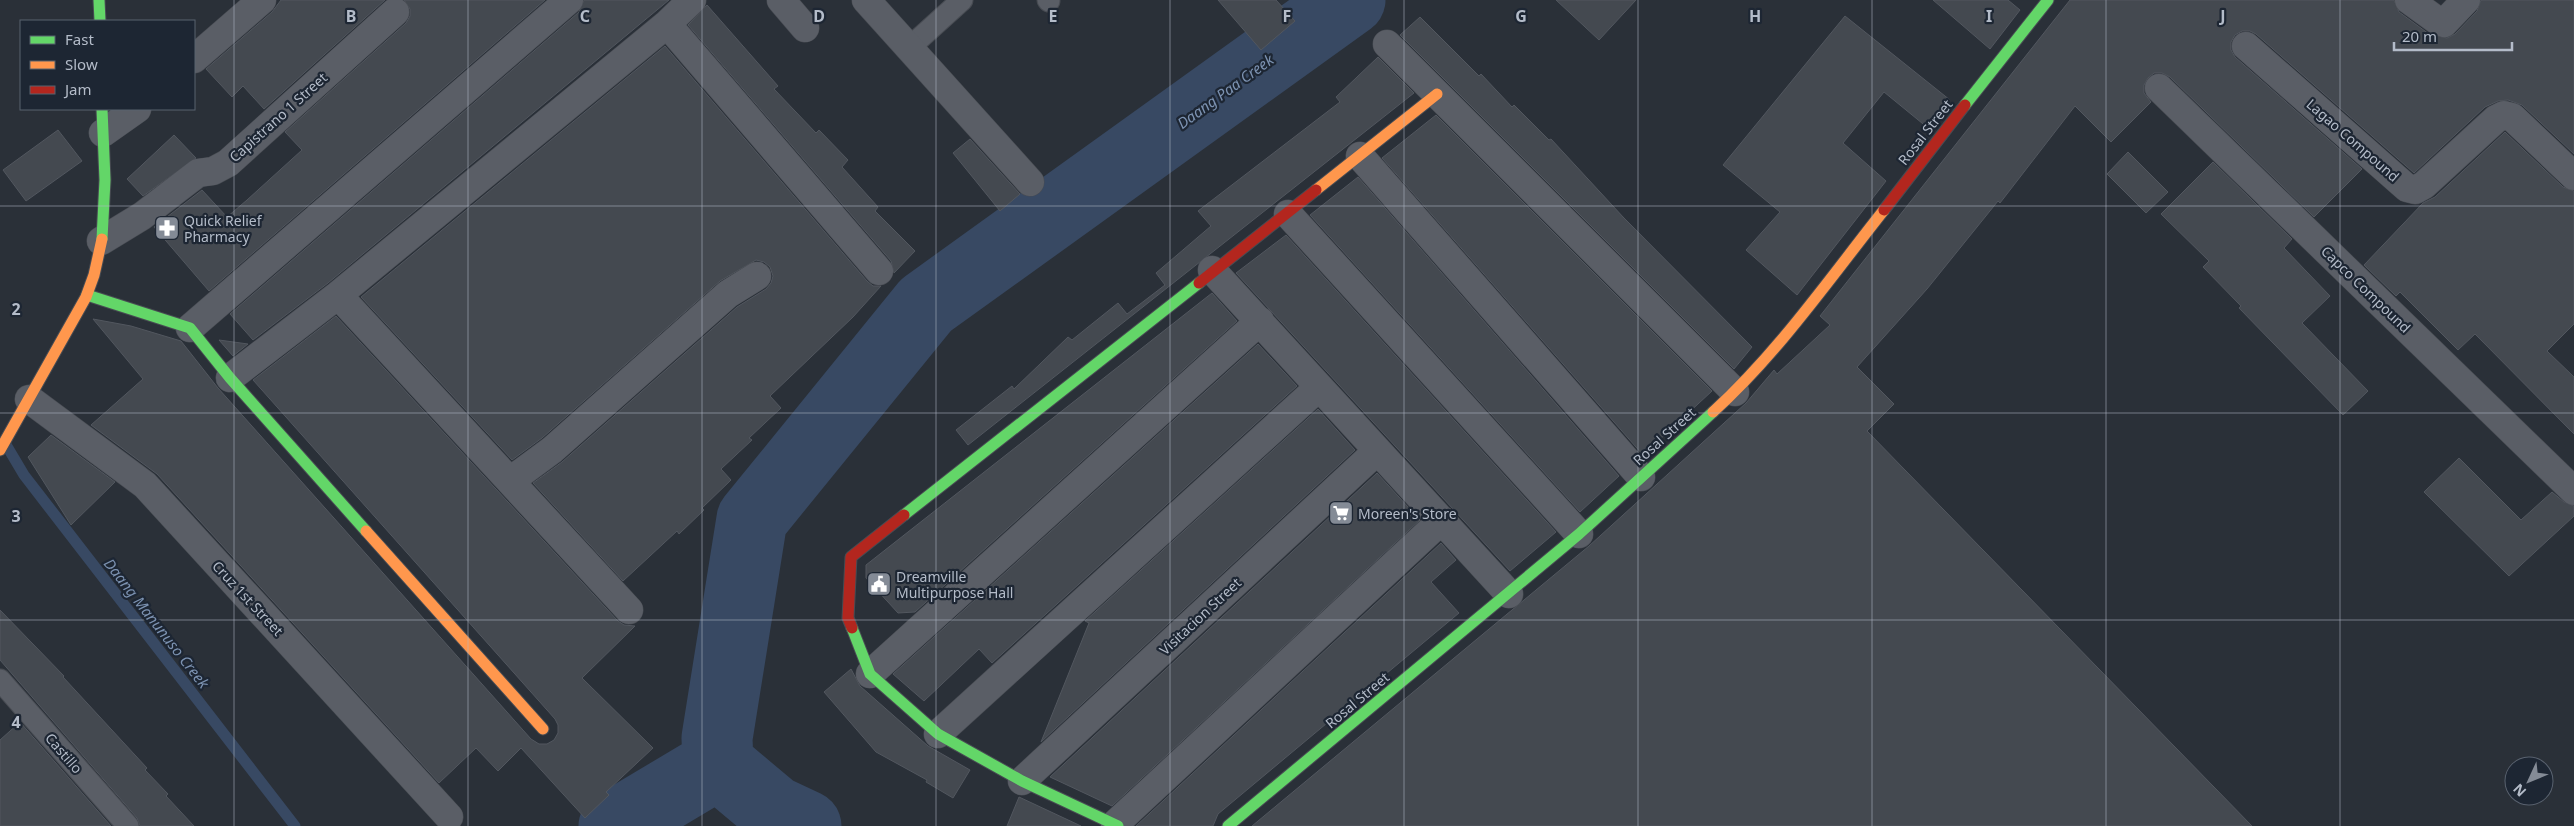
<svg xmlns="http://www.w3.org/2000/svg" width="2574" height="826" font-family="'Noto Sans',sans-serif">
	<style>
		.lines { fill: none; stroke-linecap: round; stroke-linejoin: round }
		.stream { stroke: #384963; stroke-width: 11 }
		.river { stroke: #384963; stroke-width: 71 }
		.building { fill: #444950; stroke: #52575f }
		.lane-casing { stroke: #484c53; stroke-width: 23 }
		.street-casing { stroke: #484c53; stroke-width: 29 }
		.fast-casing { stroke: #484c53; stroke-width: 13 }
		.slow-casing { stroke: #484c53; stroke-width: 13 }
		.jam-casing { stroke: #484c53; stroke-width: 13 }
		.lane { stroke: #5a5e66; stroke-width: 21 }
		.street { stroke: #5a5e66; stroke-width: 28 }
		.fast { stroke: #63d668; stroke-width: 11 }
		.slow { stroke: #ff974d; stroke-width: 11 }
		.jam { stroke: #b3261e; stroke-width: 11 }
		.grid { fill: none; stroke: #b4bcc9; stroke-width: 1; stroke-opacity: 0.55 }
		.labels { text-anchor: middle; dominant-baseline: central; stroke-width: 4.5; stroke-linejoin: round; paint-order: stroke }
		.street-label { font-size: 14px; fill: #b4bcc9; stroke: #1d2633 }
		.poi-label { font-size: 14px; fill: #b4bcc9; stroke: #1d2633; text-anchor: start }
		.water-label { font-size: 15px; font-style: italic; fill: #7c92b1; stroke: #1d2633 }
		.grid-label { font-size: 16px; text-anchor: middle; font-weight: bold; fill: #b4bcc9; stroke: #1d2633; stroke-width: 4.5; stroke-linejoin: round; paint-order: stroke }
	</style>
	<rect width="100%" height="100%" fill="#2a3038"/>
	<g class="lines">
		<path class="stream" d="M5 443 24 475 295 826"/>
		<path class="river" d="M718 764 717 738 752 519 926 305 1350 0
			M718 764 774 811 806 826
			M614 826 718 764"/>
	</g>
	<path class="building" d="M281 0H385L264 109 243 86 232 97 206 69 272 12Z
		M404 0H545L209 291 154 227 202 190 227 217 247 200 302 150 285 132 406 23 410 16V9Z
		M584 0H669L328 283 253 340 230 314 579 12Z
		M1218 0H1276L1295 21 1261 50Z
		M1556 0H1636L1599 40Z
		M1933 0H2008L2020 10 1990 49Z
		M2070 0H2394L2399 12 2429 34 2447 38 2455 34 2477 11 2481 0H2574V154L2522 105 2508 100 2498 101 2485 107 2414 173 2256 34 2250 31H2242L2235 35 2231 42V50L2235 57 2362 169 2314 217 2170 77 2162 73H2154L2148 78 2144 85V93L2151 102 2111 142 2075 106 2000 203 1998 201 1927 289 1857 367 1894 404 1867 431 2252 826H1252L1589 546 1746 403 1774 370 1777 374 1830 325 1820 316Z
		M707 5 778 86 774 89 816 133 819 130 848 160 842 167 878 207 875 211 915 251 894 273 891 261 688 25Z
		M1845 16 1950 100 1928 128 1884 92 1843 143 1886 181 1797 295 1746 250 1780 212 1723 165Z
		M1420 17 1479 76 1481 74 1512 107 1514 105 1549 140 1551 139 1624 218 1752 347 1734 369 1400 35Z
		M665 46 867 281 873 286H881L853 317 770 396 781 408 749 438 752 440 721 469 731 480 702 508 704 510 679 534 677 531 623 581 533 483 562 462 737 307 766 289 771 283 773 276 770 267 764 262 756 260 720 281 542 438 512 460 361 297Z
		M1378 57 1414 93 968 445 956 430 1012 386 1014 389 1068 337 1072 340 1118 303 1127 314 1165 285 1156 273 1211 226 1198 211 1340 102 1336 97Z
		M1436 115 1712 391 1643 455 1382 158Z
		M58 130 82 161 26 201 3 170Z
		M2505 132 2563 187 2574 191V324L2547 351 2574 377V434L2475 334 2458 350 2400 292 2396 296 2364 265 2423 203 2435 197Z
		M174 135 196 158 143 196 127 179Z
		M970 139 1020 194 1000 211 953 153Z
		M2128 152 2168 192 2146 213 2107 174Z
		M2213 162 2292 239 2284 248 2330 296 2302 323 2368 391 2343 415 2239 308 2241 306 2203 267 2209 261 2161 214Z
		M1358 177 1619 476 1580 512 1310 215Z
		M1286 235 1556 532 1510 571 1236 273Z
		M1212 293 1237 321 915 612 898 613 866 578V565Z
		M336 316 618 621 624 625 635 626 582 678 653 748 606 792 609 795 585 818 521 748 498 771 476 748 439 783 157 474 91 425 143 379 93 319 131 326 181 341 218 388 531 739 539 744H547L554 740 558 733V725L555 719 253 380Z
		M219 340 248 344 233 356Z
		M1258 344 1297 386 992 663 979 649 924 701 893 674Z
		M1318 409 1355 450 1041 742 1089 623 1085 621Z
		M51 435 115 482 71 525 28 457Z
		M2459 458 2521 520 2552 492 2564 502 2574 506V516L2509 576 2424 492Z
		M1377 473 1420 520 1112 806 1050 777Z
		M1441 543 1456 560 1431 582 1459 613 1218 814 1213 826H1136Z
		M0 610 64 676 63 677 147 768 145 770 168 794 166 796 194 826H140L137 818 0 660Z
		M851 669 860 686 928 746 970 770 953 798 926 782 927 780 876 752 824 692Z
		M20 722 111 826H0V740Z
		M1019 797 1081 826H1007Z"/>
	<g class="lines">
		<defs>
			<path id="lane" d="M1048 0 1049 1
				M909 48 962 0
				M0 680 128 826"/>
			<path id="street" d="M781 0 805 28
				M866 0 1030 182
				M2409 0 2438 21 2444 23 2466 0
				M667 24 879 271
				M1387 44 1735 392
				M2246 46 2407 188 2415 190 2424 185 2496 119 2504 115 2512 117 2574 176
				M194 59 262 0
				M2159 88 2574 491
				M103 133 137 109
				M1360 156 1641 477
				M1288 214 1579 534
				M101 241 142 216 198 173 213 171 228 163 395 12
				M1212 270 1509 594
				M338 295 629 610
				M190 328 569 0
				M230 378 338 295 667 24 692 0
				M29 399 145 485 449 817
				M510 481 552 450 728 294 757 276
				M870 674 1260 321
				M938 734 1318 388
				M1022 781 1377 451
				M1115 824 1442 520"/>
			<path id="fast" d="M99 0 100 21
				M1965 105 2048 0
				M102 239 105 180 102 109
				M87 295 190 328 230 378 366 531
				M904 515 1199 283
				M852 628 870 674 938 734 1022 781 1118 826
				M1228 826 1579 534 1713 412"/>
			<path id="slow" d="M1316 190 1437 94
				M1713 412C1778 353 1830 278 1884 210
				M0 450 86 297 94 275 102 239
				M366 531 543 729"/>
			<path id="jam" d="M1884 210 1965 105
				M1199 283 1316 190
				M852 628 848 618 851 557 904 515"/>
		</defs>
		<use href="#lane" class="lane-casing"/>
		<use href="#street" class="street-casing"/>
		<use href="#fast" class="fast-casing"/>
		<use href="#slow" class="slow-casing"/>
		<use href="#jam" class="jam-casing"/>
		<use href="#lane" class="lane"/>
		<use href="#street" class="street"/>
		<use href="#fast" class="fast"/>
		<use href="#slow" class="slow"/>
		<use href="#jam" class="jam"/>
	</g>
	<path class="grid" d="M234 0V826M468 0V826M702 0V826M936 0V826M1170 0V826M1404 0V826M1638 0V826M1872 0V826M2106 0V826M2340 0V826M0 206H2574M0 413H2574M0 620H2574"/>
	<defs>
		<symbol id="pharmacy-square" viewBox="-11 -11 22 22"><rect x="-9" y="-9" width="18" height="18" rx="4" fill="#848b96" stroke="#1d2633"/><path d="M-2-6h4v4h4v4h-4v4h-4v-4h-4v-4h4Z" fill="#fff"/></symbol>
		<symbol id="supermarket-square" viewBox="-11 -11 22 22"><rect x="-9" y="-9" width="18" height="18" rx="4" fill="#848b96" stroke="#1d2633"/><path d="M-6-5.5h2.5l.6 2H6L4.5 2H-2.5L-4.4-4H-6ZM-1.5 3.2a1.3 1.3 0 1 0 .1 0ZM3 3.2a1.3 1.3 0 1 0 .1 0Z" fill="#fff"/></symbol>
		<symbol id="civic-square" viewBox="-11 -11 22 22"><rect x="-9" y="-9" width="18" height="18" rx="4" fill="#848b96" stroke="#1d2633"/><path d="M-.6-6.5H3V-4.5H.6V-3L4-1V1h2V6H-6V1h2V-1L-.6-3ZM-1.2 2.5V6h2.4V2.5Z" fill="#fff"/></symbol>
	</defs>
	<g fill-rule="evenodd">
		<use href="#pharmacy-square" x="153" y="214" width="28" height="28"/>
		<use href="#supermarket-square" x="1327" y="499" width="28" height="28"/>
		<use href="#civic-square" x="865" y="570" width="28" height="28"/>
	</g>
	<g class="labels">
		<g class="street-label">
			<text transform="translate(278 117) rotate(-42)">Capistrano 1 Street</text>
			<text transform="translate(1925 132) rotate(-52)">Rosal Street</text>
			<text transform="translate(2353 140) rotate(41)">Lagao Compound</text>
			<text transform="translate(2366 289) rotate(44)">Capco Compound</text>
			<text transform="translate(1664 436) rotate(-42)">Rosal Street</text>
			<text transform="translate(248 598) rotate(47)">Cruz 1st Street</text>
			<text transform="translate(1200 616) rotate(-43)">Visitacion Street</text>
			<text transform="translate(1357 700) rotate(-40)">Rosal Street</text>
			<text transform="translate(64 753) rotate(49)">Castillo</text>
		</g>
		<g class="poi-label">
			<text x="184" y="220">Quick Relief<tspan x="184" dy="16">Pharmacy</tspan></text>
			<text x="1358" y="513">Moreen's Store</text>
			<text x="896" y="576">Dreamville<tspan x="896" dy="16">Multipurpose Hall</tspan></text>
		</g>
		<g class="water-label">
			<text transform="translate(1225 91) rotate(-36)">Daang Paa Creek</text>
			<text transform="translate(157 623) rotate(52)">Daang Manunuso Creek</text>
		</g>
	</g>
	<g class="grid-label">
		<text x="351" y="22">B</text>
		<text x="585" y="22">C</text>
		<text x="819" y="22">D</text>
		<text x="1053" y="22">E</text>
		<text x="1287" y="22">F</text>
		<text x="1521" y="22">G</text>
		<text x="1755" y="22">H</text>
		<text x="1989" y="22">I</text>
		<text x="2223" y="22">J</text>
		<text x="16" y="315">2</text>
		<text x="16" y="522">3</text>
		<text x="16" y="728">4</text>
	</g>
	<rect x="20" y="20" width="175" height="90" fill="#1d2633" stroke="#59626f"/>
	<rect x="30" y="36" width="25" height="8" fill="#63d668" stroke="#59626f"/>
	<text x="65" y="45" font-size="15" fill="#b4bcc9">Fast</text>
	<rect x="30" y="61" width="25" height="8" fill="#ff974d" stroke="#59626f"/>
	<text x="65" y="70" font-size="15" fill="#b4bcc9">Slow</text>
	<rect x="30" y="86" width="25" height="8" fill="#b3261e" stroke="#59626f"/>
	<text x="65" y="95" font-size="15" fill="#b4bcc9">Jam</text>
	<g transform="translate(2529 781) rotate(226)"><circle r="24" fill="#1d2633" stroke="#59626f"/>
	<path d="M0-4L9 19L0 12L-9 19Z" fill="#848b96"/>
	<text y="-8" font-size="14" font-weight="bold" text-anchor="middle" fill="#b4bcc9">N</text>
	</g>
	<path d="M2394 42v8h118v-8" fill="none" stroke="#b4bcc9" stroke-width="2.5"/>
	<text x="2402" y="42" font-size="15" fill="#b4bcc9" stroke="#1d2633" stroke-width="4" paint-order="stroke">20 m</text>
</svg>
